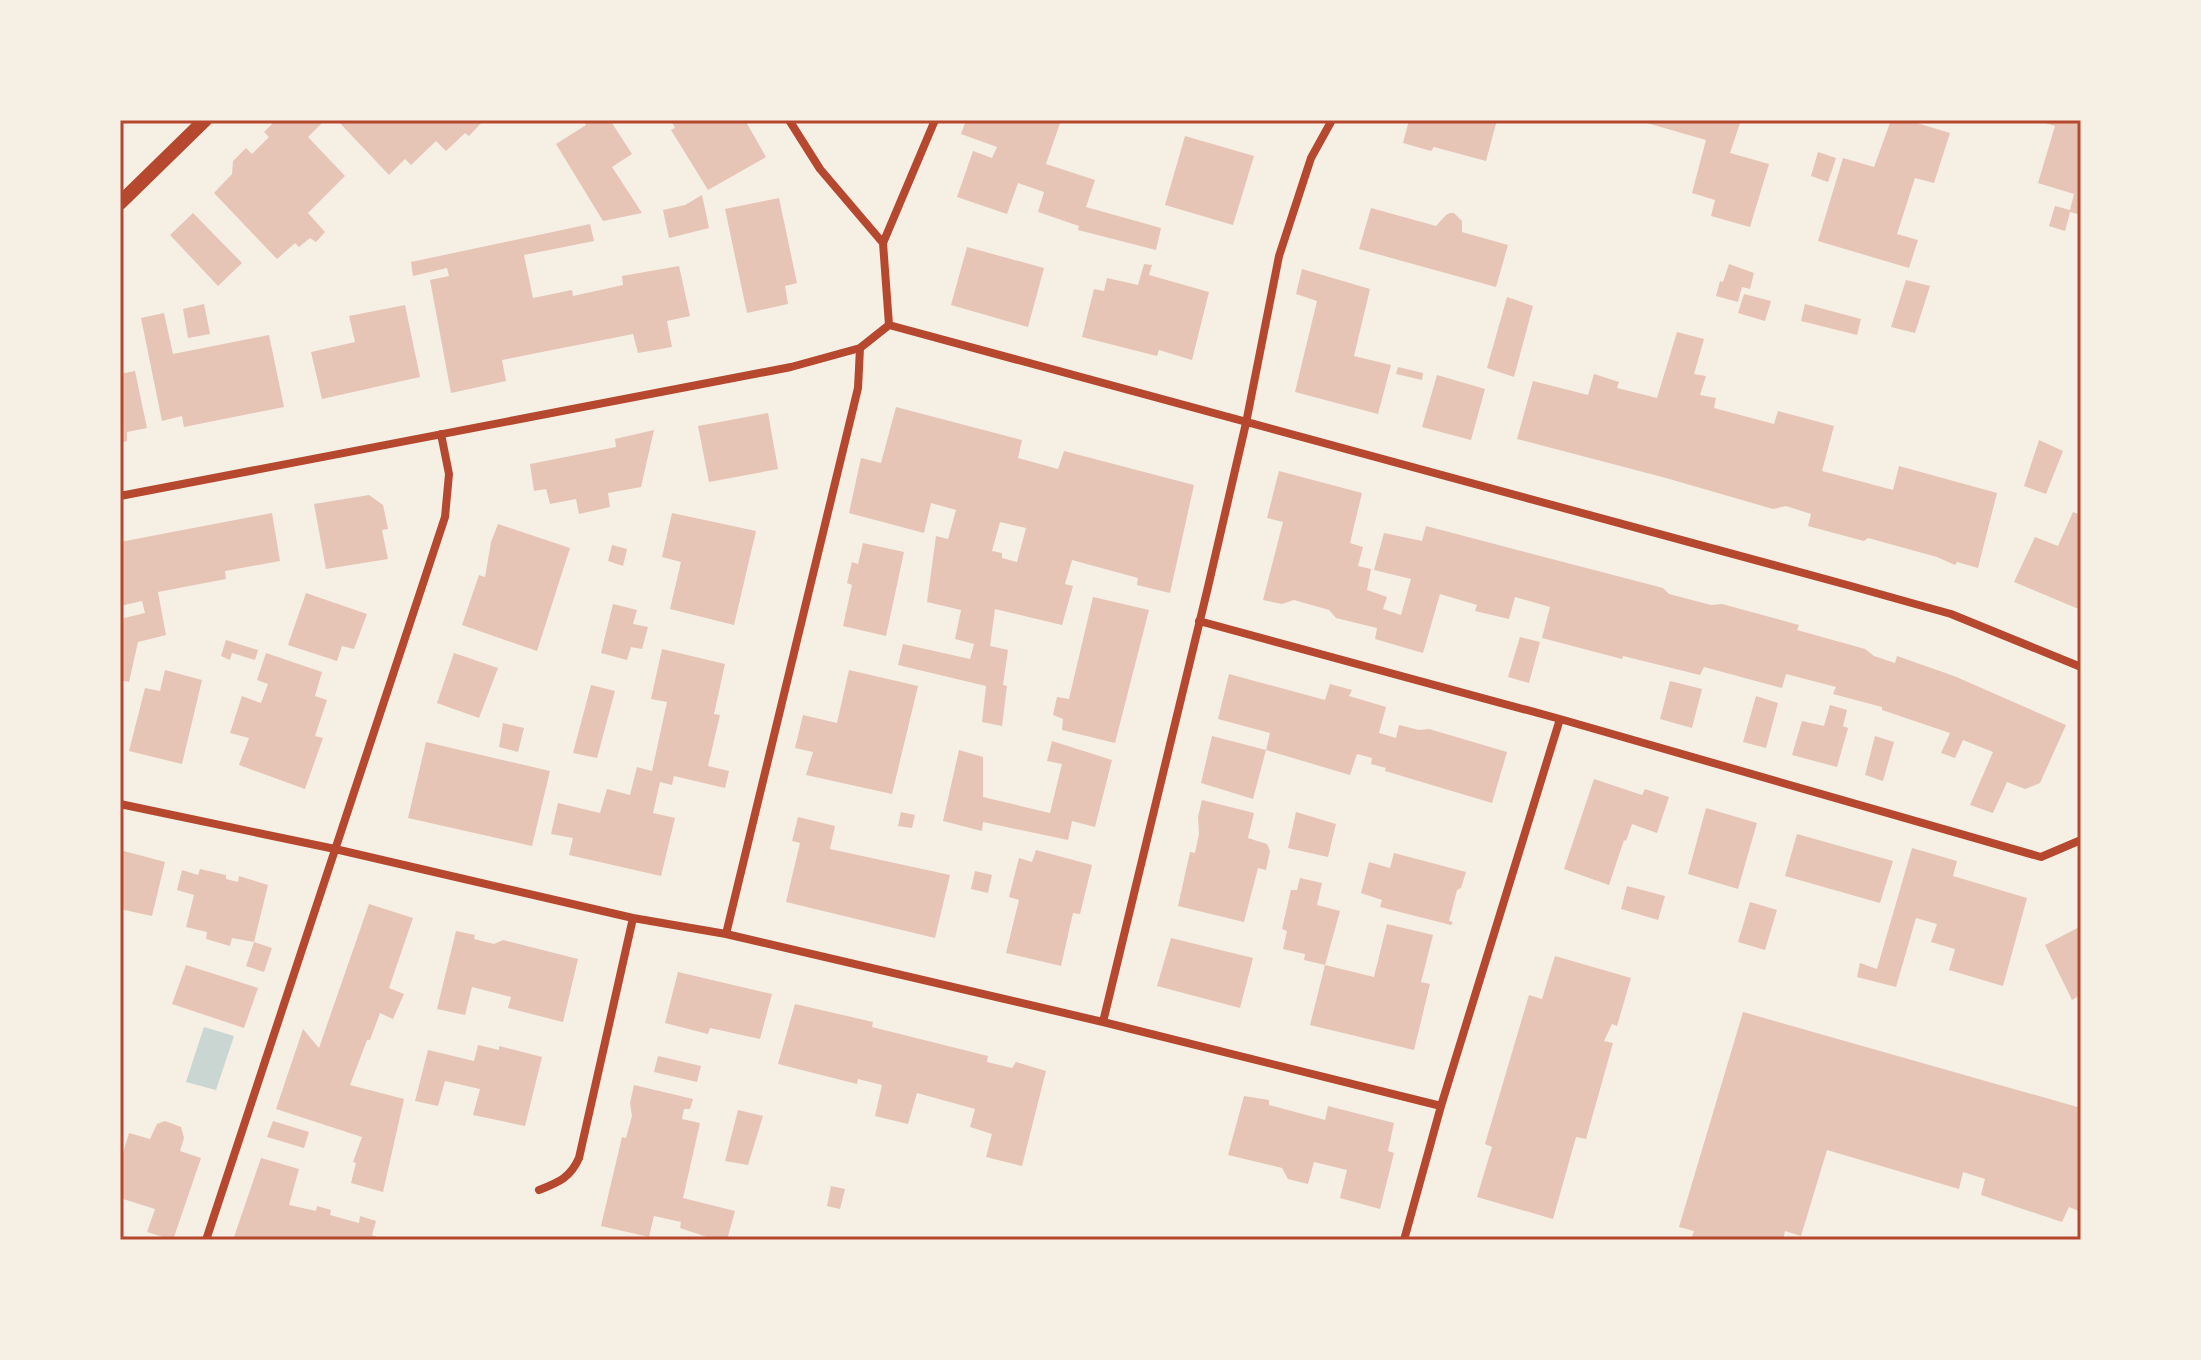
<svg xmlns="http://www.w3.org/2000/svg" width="2201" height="1360" font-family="Poppins,sans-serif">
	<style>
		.water { fill: #c9d6d2 }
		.building { fill: #e6c5b7; fill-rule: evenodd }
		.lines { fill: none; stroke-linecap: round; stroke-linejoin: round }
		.minor { stroke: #b5482f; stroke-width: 8 }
		.tertiary { stroke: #b5482f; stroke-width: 14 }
		.neatline { fill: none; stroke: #b5482f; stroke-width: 3 }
	</style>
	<rect width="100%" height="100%" fill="#f6efe4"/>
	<path class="water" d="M204 1027 234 1036 216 1090 186 1082Z"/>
	<path class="building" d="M276 120H318L322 123 308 137 345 176 308 213 325 232 316 242 310 238 299 247 295 243 277 259 214 193 232 174 233 161 246 148 252 154 269 137 264 132Z
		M337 120H484L469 136 465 133 446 151 436 141 411 165 405 159 389 175Z
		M583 120H610L632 154 612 167 642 213 603 221 556 144 586 125Z
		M671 120H745L766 157 708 190 671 130 675 128Z
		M966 120H1061L1046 164 1095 180 1086 207 1161 228 1156 250 1078 230 1079 226 1038 212 1044 192 1018 183 1007 214 957 197 973 151 992 158 997 147 961 134Z
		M1409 120H1497L1486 161 1434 147 1431 151 1403 143Z
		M1648 120H1741L1730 153 1769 164 1750 227 1711 216 1715 200 1692 193 1706 140 1647 123Z
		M1891 120H1907L1950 133 1934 183 1915 178 1897 234 1918 240 1909 268 1818 241 1843 158 1874 167Z
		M2035 120H2081V215L2070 212 2065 231 2049 226 2055 206 2070 210 2074 194 2038 183 2055 126Z
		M1185 136 1254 156 1233 225 1165 205Z
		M1818 152 1836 158 1828 182 1811 176Z
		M702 195 709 228 669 238 663 210 685 205Z
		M779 198 797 283 785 286 788 304 747 313 725 209Z
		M1371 208 1436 226 1446 215 1450 213H1454L1462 221V232L1508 245 1496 287 1359 249Z
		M193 213 242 263 218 286 170 235Z
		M590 224 594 241 524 255 533 298 572 290 573 296 623 285 622 276 679 266 690 316 667 321 672 347 638 353 633 334 502 360 506 381 451 393 430 280 449 276 447 268 413 276 411 262Z
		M967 247 1044 268 1028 327 951 305Z
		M1144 264 1152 265 1149 275 1209 292 1192 360 1159 350 1157 356 1082 337 1094 289 1104 291 1107 278 1138 285Z
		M1729 264 1754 273 1750 289 1742 287 1738 302 1716 296 1720 281 1723 282Z
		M1302 269 1370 289 1354 356 1391 365 1378 414 1295 392 1317 301 1296 294Z
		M1906 280 1930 286 1915 333 1891 327Z
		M1744 294 1771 301 1765 321 1738 313Z
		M1507 297 1533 306 1514 377 1487 368Z
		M204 304 210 334 188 338 183 309Z
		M1805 304 1861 319 1857 335 1801 321Z
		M405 305 420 377 322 399 311 352 355 342 349 316Z
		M164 313 173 354 269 335 284 407 184 427 182 416 162 421 141 318Z
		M1677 332 1704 339 1694 374 1706 376 1700 395 1716 398 1714 408 1774 424 1778 411 1834 426 1822 471 1893 490 1899 466 1997 493 1978 568 1957 562 1955 565 1937 557 1868 538 1864 541 1808 526 1811 514 1786 506 1773 509 1666 478 1517 439 1533 381 1588 395 1594 374 1619 382 1617 388 1657 398Z
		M1398 367 1423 373 1422 380 1396 374Z
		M135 371 147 428 127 432V441L123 442V437L120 436V374Z
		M1437 375 1485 389 1471 440 1422 427Z
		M896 407 1022 440 1018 458 1058 469 1064 451 1194 485 1170 593 1137 585 1138 578 1072 560 1065 584 1073 586 1062 625 995 609 990 646 1008 650 1003 685 1007 686 1002 726 982 722 986 686 898 665 903 644 970 659 974 644 955 639 961 610 927 602 936 536 948 539 956 510 931 503 924 533 849 513 861 458 881 463ZM1000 522 1026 528 1017 562 1002 558V553L992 551Z
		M768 413 778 469 709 482 698 426Z
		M654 430 641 487 608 493 610 507 579 514 576 499 550 504 546 489 534 491 530 464 616 447 615 439Z
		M2039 440 2063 451 2046 494 2024 486Z
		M1279 471 1362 493 1350 543 1363 547 1358 566 1371 569 1367 590 1387 597 1383 609 1401 615 1411 579 1374 570 1384 533 1422 541 1426 526 1663 588 1669 594 1711 605 1722 604 1799 625 1797 630 1865 649 1874 656 1895 663 1897 656 1954 676 2066 725 2040 783 2025 789 2007 782 1993 813 1970 805 1993 752 1963 740 1955 758 1941 753 1950 733 1882 710V707L1833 694 1836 687 1786 674 1782 688 1704 667 1700 675 1623 656 1622 659 1542 638 1550 607 1515 597 1509 619 1475 611 1477 605 1440 594 1423 653 1375 639 1377 628 1336 618 1329 610 1294 600 1282 604 1263 600 1283 522 1267 518Z
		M369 495 383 505 388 529 382 530 388 559 326 569 314 504Z
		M2073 512 2081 515V610L2014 582 2035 537 2058 546Z
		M272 513 280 561 225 571 226 579 158 592 166 635 138 642 129 682 120 680V619L145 613 142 601 120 606V542Z
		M672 513 756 531 734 625 670 609 681 562 662 557Z
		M498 524 570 548 537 651 462 625 479 575 485 577 491 542Z
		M863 543 904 552 886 636 843 626 852 585 847 583 852 562 858 564Z
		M612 545 627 549 623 566 608 561Z
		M306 593 367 614 354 649 342 646 337 661 288 645Z
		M1093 597 1149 610 1115 743 1062 730 1063 719 1053 715 1057 697 1069 699Z
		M613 604 637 610 633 624 648 627 642 649 631 647 627 660 601 653Z
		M1520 637 1540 642 1529 683 1508 677Z
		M226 640 258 650 255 660 232 653 230 660 221 656Z
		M662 649 725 664 714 714 720 715 708 766 729 771 725 788 674 776 672 785 660 782 653 813 675 818 661 876 569 855 573 838 551 834 558 803 600 813 607 789 630 795 637 767 652 771 667 702 651 699Z
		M266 653 322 672 315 696 327 700 315 736 323 738 305 789 239 765 249 738 230 733 242 696 261 703 268 684 257 680Z
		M454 653 498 668 479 718 437 703Z
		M165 670 202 680 182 764 129 751 145 688 160 691Z
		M849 670 918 686 892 794 806 775 813 752 795 748 803 715 837 723Z
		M1229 674 1325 700 1330 684 1352 690 1349 696 1386 707 1379 733 1396 738 1399 725 1419 730 1429 729 1507 752 1492 803 1385 771 1386 768 1371 764 1372 758 1357 754 1350 775 1266 750 1270 733 1218 719Z
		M1670 681 1702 689 1692 728 1660 719Z
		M591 685 615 691 597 758 573 753Z
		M1756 696 1778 703 1766 748 1743 742Z
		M1830 705 1847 710 1843 726 1848 728 1837 767 1792 755 1802 721 1824 726Z
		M503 723 524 728 518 752 499 747Z
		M1212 736 1266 750 1253 799 1201 783Z
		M1875 736 1894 742 1883 781 1865 775Z
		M1052 741 1112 760 1095 827 1072 821 1068 840 983 822 982 831 943 821 959 750 983 757V797L1050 813 1062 764 1047 761Z
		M426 742 550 771 532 846 408 818Z
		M1594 779 1642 795 1645 789 1669 797 1657 833 1632 824 1626 841 1624 840 1609 885 1564 869Z
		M1202 800 1254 813 1248 838 1267 844 1270 851 1266 870 1258 868 1244 922 1178 906 1190 852 1195 853 1199 834 1198 817Z
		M1706 808 1757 823 1738 889 1688 874Z
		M901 812 915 815 912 828 898 826Z
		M1296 812 1336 824 1328 857 1288 848Z
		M798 817 835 826 830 849 950 875 935 938 786 902 800 843 792 841Z
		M1797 834 1893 861 1880 903 1785 876Z
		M1912 848 1957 861 1953 876 2027 898 2003 986 1949 970 1955 949 1931 942 1937 924 1916 918 1896 987 1857 977 1860 963 1877 969Z
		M120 850 165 862 152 916 120 909Z
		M1036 850 1092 865 1080 914 1073 913 1061 966 1006 953 1019 900 1009 897 1019 858 1032 862Z
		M1394 853 1466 872 1461 888 1457 890 1449 921 1453 922 1451 925 1380 907 1382 900 1361 893 1369 862 1390 868Z
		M200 869 226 875V879L238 882 239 876 268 885 254 942 232 938 230 946 206 939 207 932 186 927 194 895 177 890 182 870 198 875Z
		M975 871 992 875 988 893 971 889Z
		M1300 878 1322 883 1317 905 1340 911 1325 965 1304 960 1305 954 1283 949 1287 931 1282 929 1291 890H1297Z
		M1627 886 1665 896 1658 920 1621 909Z
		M1750 902 1777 910 1765 950 1738 942Z
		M369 904 413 918 389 988 404 994 393 1019 380 1013 370 1040H367L350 1085 404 1099 383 1192 351 1183 356 1163 353 1162 362 1137 276 1109 303 1029 319 1048Z
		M1387 924 1433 935 1421 982 1430 984 1414 1050 1310 1025 1325 965 1374 977Z
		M2081 926V995L2072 1000 2045 945Z
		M456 931 475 935 474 939 494 944 503 940 578 959 563 1022 508 1008 511 997 472 987 465 1015 437 1009Z
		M1171 938 1253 958 1240 1008 1157 986Z
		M254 942 272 948 264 972 246 966Z
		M1555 956 1631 978 1617 1026 1612 1024 1604 1041 1613 1043 1586 1139 1576 1137 1553 1219 1477 1197 1492 1147 1485 1144 1529 995 1542 999Z
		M186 965 258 988 244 1028 172 1004Z
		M678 972 772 994 760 1039 710 1028 708 1034 665 1023Z
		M795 1004 873 1022 872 1027 988 1056 987 1062 1012 1068 1016 1062 1046 1071 1022 1166 986 1157 992 1134 970 1127 975 1109 917 1093 908 1124 875 1116 882 1085 858 1079 857 1084 778 1064Z
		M1743 1012 2081 1108V1212L2069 1207 2062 1222 1981 1195 1985 1179 1963 1172 1959 1189 1827 1150 1801 1236 1785 1231 1783 1240H1691L1694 1231 1679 1227Z
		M478 1045 499 1050V1046L542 1057 525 1126 473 1115 480 1089 445 1081 438 1106 415 1101 428 1050 474 1061Z
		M658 1056 701 1066 697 1082 654 1072Z
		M634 1085 693 1099 690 1109H684L682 1119 700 1123 683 1198 735 1211 727 1240H716L680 1228 681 1222 654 1216 649 1237 601 1226 622 1137 626 1138 632 1116 630 1103Z
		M1244 1096 1269 1100V1105L1325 1120 1328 1106 1394 1123 1388 1151 1394 1153 1380 1209 1340 1198 1347 1170 1314 1162 1308 1184 1288 1179 1282 1168 1228 1155Z
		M738 1110 763 1116 748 1165 725 1161Z
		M165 1121 181 1127 184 1138 180 1151 201 1158 173 1240 147 1232 155 1209 120 1198V1162L129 1133 150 1139 157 1124Z
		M273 1121 309 1132 304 1148 267 1137Z
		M261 1158 299 1169 289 1205 316 1211 317 1206 331 1210 330 1215 359 1223 360 1216 376 1221 372 1235 386 1240H233Z
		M831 1186 845 1189 840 1209 827 1206Z"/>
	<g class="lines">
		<path class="minor" d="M789 120 820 169 883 243 889 325
			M883 243 935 120
			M889 325 1851 586 1951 614 2081 667
			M120 496 791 367 860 348 889 325
			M1199 621 1560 719 2041 857 2081 840
			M120 804 335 849 633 918 726 934 1103 1022 1441 1106
			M726 934 858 388 860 348
			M1103 1022 1208 587 1246 423 1279 256 1311 158 1332 120
			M539 1190C559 1182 570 1178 579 1158L633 918
			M206 1240 445 517 449 474 441 434
			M1404 1240 1441 1106 1560 719"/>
		<path class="tertiary" d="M120 203 205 120"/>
	</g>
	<rect width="2201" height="1360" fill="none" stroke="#f6efe4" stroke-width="244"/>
	<rect x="122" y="122" width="1957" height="1116" class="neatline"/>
</svg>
